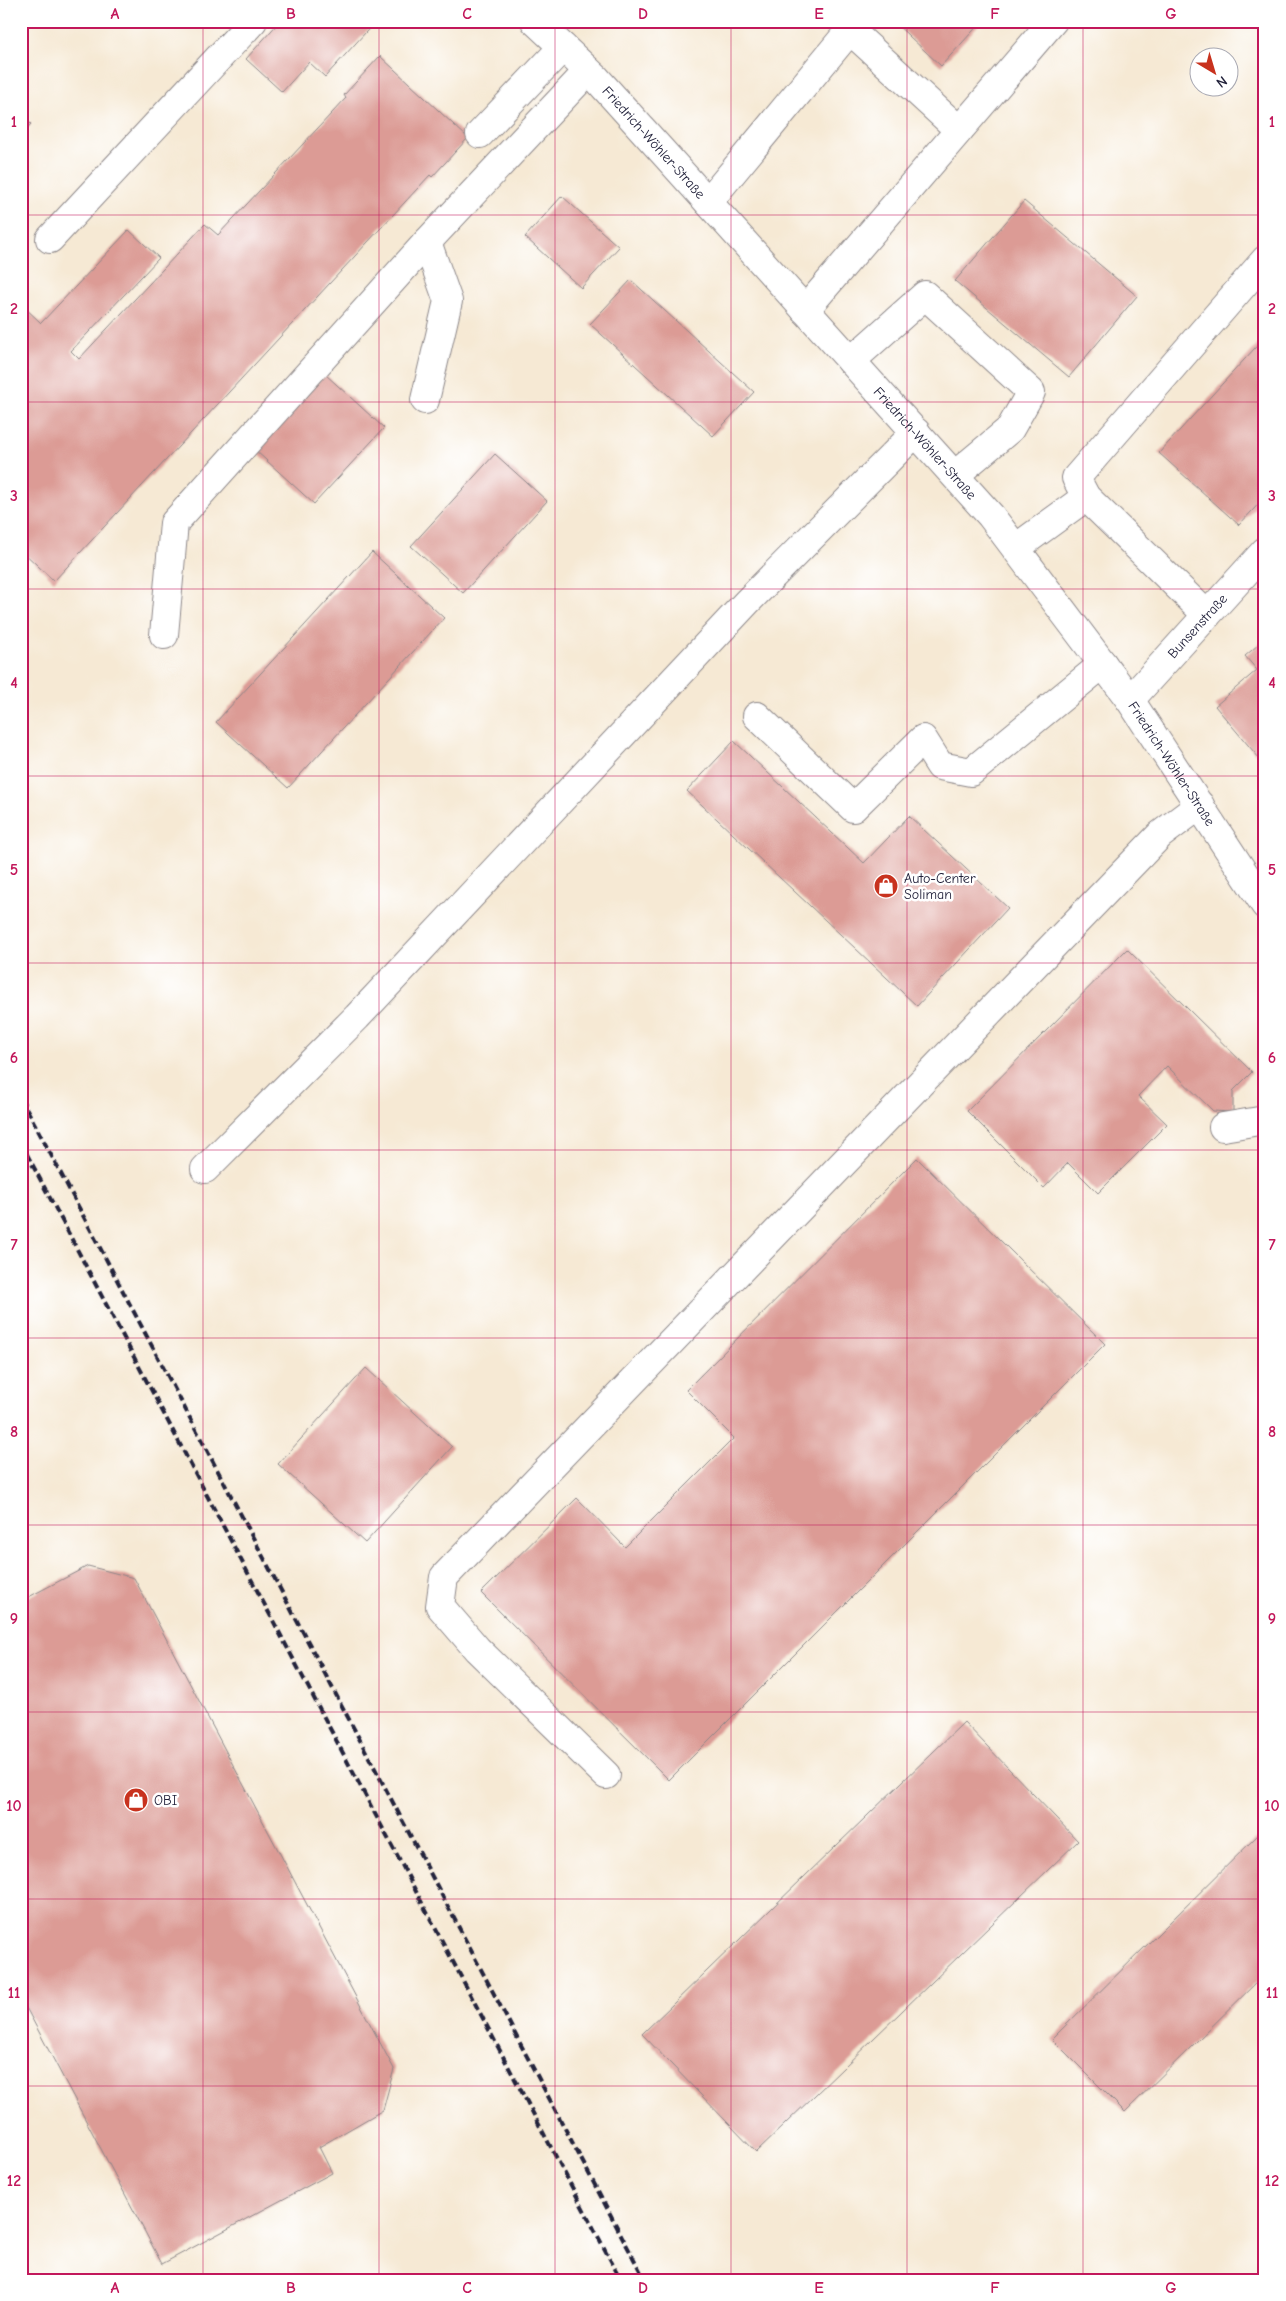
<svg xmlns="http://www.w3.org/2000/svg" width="1286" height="2301" font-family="'Comic Neue',sans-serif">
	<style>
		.building { fill: #dc9b95 }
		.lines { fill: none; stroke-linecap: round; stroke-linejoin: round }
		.minor-casing { stroke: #8c8688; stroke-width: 30 }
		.minor { stroke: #fff; stroke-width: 28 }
		.rail { stroke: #22223b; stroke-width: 4; stroke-dasharray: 8 4; stroke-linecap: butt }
		.grid { fill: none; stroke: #c2185b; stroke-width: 1; stroke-opacity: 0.55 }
		.labels { text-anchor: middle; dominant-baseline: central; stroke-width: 5; stroke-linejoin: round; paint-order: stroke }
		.street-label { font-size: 14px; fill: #22223b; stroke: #fff }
		.poi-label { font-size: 14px; fill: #22223b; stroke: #fff; text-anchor: start }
		.neatline { fill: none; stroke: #c2185b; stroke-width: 2 }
		.grid-label { font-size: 16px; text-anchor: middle; font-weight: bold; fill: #c2185b }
	</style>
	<rect width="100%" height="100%" fill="#fff"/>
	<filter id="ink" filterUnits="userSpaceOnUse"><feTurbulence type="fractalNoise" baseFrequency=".02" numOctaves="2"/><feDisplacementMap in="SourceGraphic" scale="10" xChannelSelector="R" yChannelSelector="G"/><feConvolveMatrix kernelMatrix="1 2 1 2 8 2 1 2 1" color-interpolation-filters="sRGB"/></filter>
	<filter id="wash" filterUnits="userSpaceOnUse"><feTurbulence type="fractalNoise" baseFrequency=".0096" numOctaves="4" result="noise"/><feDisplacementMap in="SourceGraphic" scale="20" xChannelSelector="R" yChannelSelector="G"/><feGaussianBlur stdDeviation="1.12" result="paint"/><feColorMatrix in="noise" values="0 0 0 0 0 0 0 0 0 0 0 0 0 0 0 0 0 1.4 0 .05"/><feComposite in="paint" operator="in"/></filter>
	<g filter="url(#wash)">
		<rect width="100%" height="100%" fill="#f6e9d4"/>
		<g id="blocks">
			<path class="building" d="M280 21H376L325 77 309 62 282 92 246 59Z
				M893 21H982L941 66Z
				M380 56 468 138 432 177 430 175 54 581 21 550V304L41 323 129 230 159 258 71 351 79 359 205 224 218 235 346 98 344 95Z
				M21 114 31 124 21 135Z
				M562 196 619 247 581 288 525 237Z
				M1024 201 1137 296 1069 377 955 281Z
				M631 280 754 392 713 436 590 324Z
				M1265 337V497L1239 525 1159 453Z
				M325 374 384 428 314 504 255 450Z
				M495 454 547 501 463 593 411 546Z
				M372 552 444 618 288 788 216 722Z
				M1265 639V765L1215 706 1257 670 1245 656Z
				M734 741 864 863 909 816 1008 908 917 1006 687 791Z
				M1127 949 1252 1072 1233 1091V1112L1213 1111 1167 1066 1138 1096 1167 1124 1098 1193 1068 1163 1044 1188 967 1111Z
				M917 1158 1105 1344 669 1780 481 1593 577 1498 625 1547 734 1438 686 1390Z
				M366 1368 452 1447 365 1543 278 1464Z
				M88 1566 134 1578 394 2069 383 2110 319 2147 332 2173 162 2264 21 1998V1601Z
				M964 1722 1078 1841 756 2152 642 2034Z
				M1265 1828V1974L1125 2112 1052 2039Z"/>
		</g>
	</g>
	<g filter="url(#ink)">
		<use href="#blocks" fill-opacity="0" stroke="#8c8688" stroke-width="1"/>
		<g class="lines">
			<defs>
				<g id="minor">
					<path id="s1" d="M535 21 597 79 991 516 1130 700 1265 905"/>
					<path d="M480 134 563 47"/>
					<path d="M708 202 850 30 959 130"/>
					<path d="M50 239 253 21"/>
					<path d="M805 310 1053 21"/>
					<path d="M851 361 925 295 1031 392 1010 429 955 475"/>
					<path d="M425 400 448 301 427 242 588 71"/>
					<path d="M1016 548 1086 497"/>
					<path d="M1207 615 1086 497 1076 478 1265 260"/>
					<path d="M164 635 174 523 427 242"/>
					<path id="s2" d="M1130 700 1265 551"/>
					<path d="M757 716 853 808 923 739 940 766 971 772 1103 664"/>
					<path d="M1223 1127 1265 1120"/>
					<path d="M205 1169 357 1017 747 602 916 432"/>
					<path d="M606 1775 477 1649 440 1606 444 1577 1160 835 1200 805"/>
				</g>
			</defs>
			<use href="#minor" class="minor-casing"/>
			<use href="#minor" class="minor"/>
			<path class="rail" d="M21 1098 645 2280
				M21 1143 621 2280"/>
		</g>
	</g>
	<path class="grid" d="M203 21V2280M379 21V2280M555 21V2280M731 21V2280M907 21V2280M1083 21V2280M21 215H1265M21 402H1265M21 589H1265M21 776H1265M21 963H1265M21 1150H1265M21 1338H1265M21 1525H1265M21 1712H1265M21 1899H1265M21 2086H1265"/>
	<defs>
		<symbol id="shop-disc" viewBox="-11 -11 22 22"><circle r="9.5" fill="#c8321e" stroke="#fff"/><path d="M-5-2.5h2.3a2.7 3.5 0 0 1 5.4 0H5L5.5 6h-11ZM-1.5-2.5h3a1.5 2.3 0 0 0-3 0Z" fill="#fff"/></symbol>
	</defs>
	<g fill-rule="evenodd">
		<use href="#shop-disc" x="872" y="872" width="28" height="28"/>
		<use href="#shop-disc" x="122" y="1786" width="28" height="28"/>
	</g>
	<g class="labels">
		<g class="street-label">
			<text stroke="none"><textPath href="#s1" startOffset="170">Friedrich-Wöhler-Straße</textPath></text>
			<text stroke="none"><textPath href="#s1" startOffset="575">Friedrich-Wöhler-Straße</textPath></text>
			<text stroke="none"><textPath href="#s2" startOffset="100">Bunsenstraße</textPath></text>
			<text stroke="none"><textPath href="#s1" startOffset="980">Friedrich-Wöhler-Straße</textPath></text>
		</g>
		<g class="poi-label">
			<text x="904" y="878">Auto-Center<tspan x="904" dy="16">Soliman</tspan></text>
			<text x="154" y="1800">OBI</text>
		</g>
	</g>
	<rect width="1286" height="2301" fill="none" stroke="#fff" stroke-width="55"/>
	<g transform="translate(1214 72) rotate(142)"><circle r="24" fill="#ffffff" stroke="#a7a7b1"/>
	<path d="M0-4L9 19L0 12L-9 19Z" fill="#c8321e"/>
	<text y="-8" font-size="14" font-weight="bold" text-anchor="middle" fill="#22223b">N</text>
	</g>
	<rect x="28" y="28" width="1230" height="2246" class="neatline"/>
	<g class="grid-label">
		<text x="115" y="19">A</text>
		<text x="291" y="19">B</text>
		<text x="467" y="19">C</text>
		<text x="643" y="19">D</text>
		<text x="819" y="19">E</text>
		<text x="995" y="19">F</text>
		<text x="1171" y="19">G</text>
		<text x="14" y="127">1</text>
		<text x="1272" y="127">1</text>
		<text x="14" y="314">2</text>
		<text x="1272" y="314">2</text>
		<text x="14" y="501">3</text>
		<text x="1272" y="501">3</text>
		<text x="14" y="688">4</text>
		<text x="1272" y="688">4</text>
		<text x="14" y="875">5</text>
		<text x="1272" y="875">5</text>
		<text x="14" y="1063">6</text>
		<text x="1272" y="1063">6</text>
		<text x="14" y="1250">7</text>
		<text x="1272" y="1250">7</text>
		<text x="14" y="1437">8</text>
		<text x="1272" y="1437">8</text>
		<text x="14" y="1624">9</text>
		<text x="1272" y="1624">9</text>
		<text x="14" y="1811">10</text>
		<text x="1272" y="1811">10</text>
		<text x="14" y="1998">11</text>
		<text x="1272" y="1998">11</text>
		<text x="14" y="2186">12</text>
		<text x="1272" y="2186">12</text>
		<text x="115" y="2293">A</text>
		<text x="291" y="2293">B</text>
		<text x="467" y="2293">C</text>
		<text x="643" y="2293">D</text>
		<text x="819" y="2293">E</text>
		<text x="995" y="2293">F</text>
		<text x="1171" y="2293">G</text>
	</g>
</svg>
